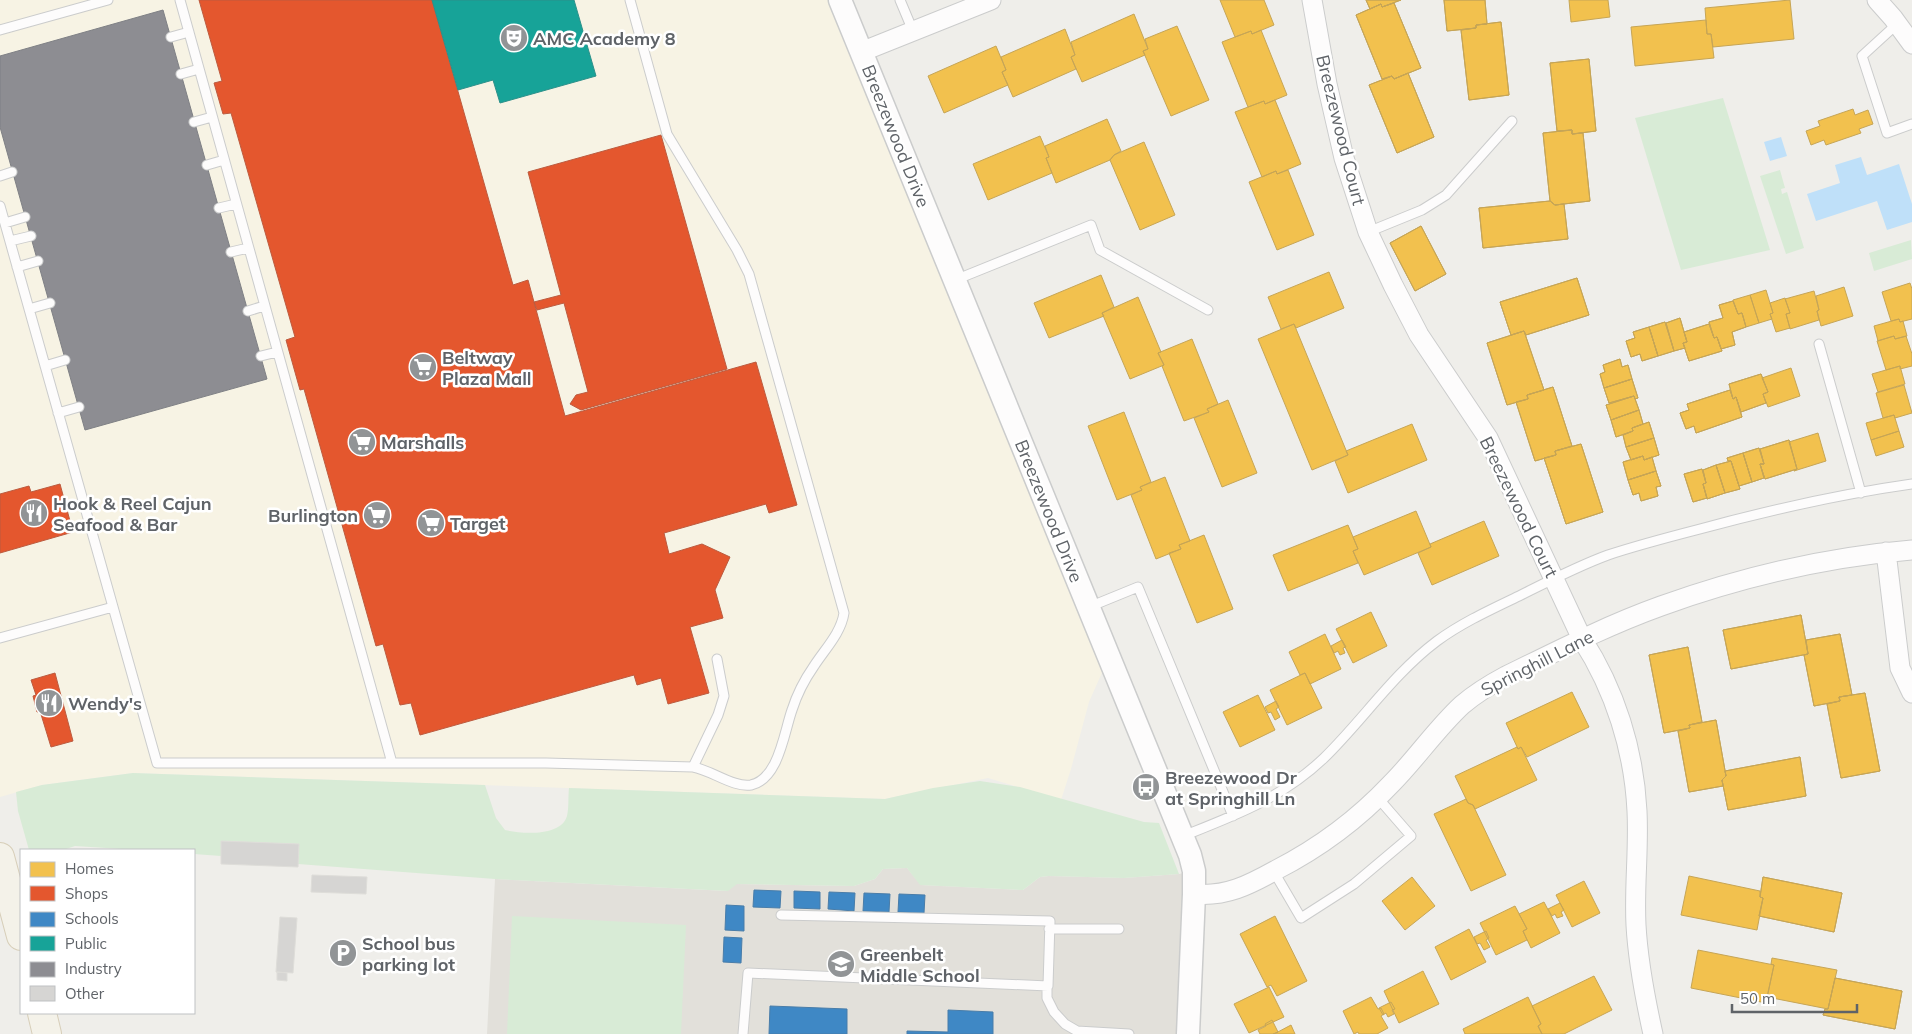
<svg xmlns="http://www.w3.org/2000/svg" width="1912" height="1034" font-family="Mulish,sans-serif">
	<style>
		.commercial { fill: #f7f3e4 }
		.education { fill: #e2e0da }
		.green { fill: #d8ebd6 }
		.water { fill: #bfe0f9 }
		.homes { fill: #f2c14e; stroke: #c6a556 }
		.shops { fill: #e4572e; stroke: #bc5b3f }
		.schools { fill: #3f88c5; stroke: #497da9 }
		.public { fill: #17a398; stroke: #2d908a }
		.industry { fill: #8d8d92; stroke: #7f8085 }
		.building { fill: #d6d5d3; stroke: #deddd9 }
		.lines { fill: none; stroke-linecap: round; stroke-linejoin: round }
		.service-casing { stroke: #cbcccc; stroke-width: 11 }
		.minor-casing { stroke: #cbcccc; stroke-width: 21 }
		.tertiary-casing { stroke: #cbcccc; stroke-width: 25 }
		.primary-casing { stroke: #d7ceb8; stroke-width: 30 }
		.service { stroke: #fdfcfc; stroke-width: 9 }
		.minor { stroke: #fdfcfc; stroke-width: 19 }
		.tertiary { stroke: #fdfcfc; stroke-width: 22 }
		.primary { stroke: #f4f2e9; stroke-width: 28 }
		.labels { text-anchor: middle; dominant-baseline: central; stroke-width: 5; stroke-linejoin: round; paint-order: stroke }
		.poi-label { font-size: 18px; font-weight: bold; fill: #5f6368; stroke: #fff; text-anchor: start }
		.street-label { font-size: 18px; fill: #5f6368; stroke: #fff }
	</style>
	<rect width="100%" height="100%" fill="#efeeea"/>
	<path class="commercial" d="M0 0H840L1109 657 1089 702 1071 769 1061 800 988 778 885 799 133 773 42 785 0 797Z"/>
	<path class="education" d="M907 868 921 885 1023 890 1040 877 1049 876 1124 878 1179 874 1194 871 1188 1034H487L495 879 727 891 736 884 854 886 875 879 883 869Z"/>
	<path class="green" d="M1723 98 1770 250 1681 270 1635 118Z
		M1780 170 1785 188 1781 189 1782 194 1787 192 1804 248 1786 254 1760 176Z
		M1911 240 1912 259 1874 271 1869 253Z
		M133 773 485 785 496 818 505 830C521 834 561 837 567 816 569 808 568 797 569 788L885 799 933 788 980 781 1020 787 1144 822 1159 823 1179 874 1124 878 1049 876 1040 877 1023 890 920 885 907 868 883 869 875 879 854 886 737 884 728 891 495 879 298 864 299 844 222 841 221 856 194 854V850H138L75 846 63 850H29L18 811 16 792 42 785Z
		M512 916 686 925 681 1034H507Z"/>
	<path class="water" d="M1781 137 1787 156 1770 161 1764 142Z
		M1861 157 1867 175 1899 164 1912 204V222L1887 230 1877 201 1816 221 1807 194 1840 183 1835 165Z"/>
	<path class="homes" d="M1220 0H1264L1274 25 1252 34 1251 31 1235 37Z
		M1366 0H1401L1382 7 1381 4 1370 9Z
		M1366 0H1401L1382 7 1381 4 1370 9Z
		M1444 0H1485L1487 24 1476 25V28L1447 31Z
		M1444 0H1485L1487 24 1476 25V28L1447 31Z
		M1569 0H1608L1610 17 1571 22Z
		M1790 0 1794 39 1713 47 1711 34H1707L1705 8Z
		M1394 3 1421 68 1394 79 1392 76 1382 79 1356 15 1381 4 1382 7Z
		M1394 3 1421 68 1394 79 1392 76 1382 79 1356 15 1381 4 1382 7Z
		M1134 14 1148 49 1143 51 1145 55 1082 82 1071 57 1075 55 1071 42Z
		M1706 20 1707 34H1711L1714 58 1635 66 1631 27Z
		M1501 22 1509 95 1469 100 1461 30 1476 28V25Z
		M1501 22 1509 95 1469 100 1461 30 1476 28V25Z
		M1177 26 1209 100 1171 116 1143 51 1148 49 1145 39Z
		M1065 29 1075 55 1071 57 1076 69 1013 97 1002 72 1006 70 1001 57Z
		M1261 30 1287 95 1265 104 1264 101 1248 107 1222 42 1251 31 1252 34Z
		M996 46 1006 70 1002 72 1008 85 944 113 928 76Z
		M1589 59 1596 131 1572 134V130L1557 131 1550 63Z
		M1589 59 1596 131 1572 134V130L1557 131 1550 63Z
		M1408 73 1434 137 1397 153 1369 85 1392 76 1394 79Z
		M1408 73 1434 137 1397 153 1369 85 1392 76 1394 79Z
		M1275 100 1301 164 1277 174 1276 171 1262 177 1235 112 1264 101 1265 104Z
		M1853 109 1855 115 1868 110 1873 124 1859 129 1861 133 1826 145 1824 140 1811 145 1806 131 1820 126 1818 121Z
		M1107 119 1121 151 1114 155 1110 160 1056 183 1046 158 1049 157 1045 146Z
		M1572 130V134L1583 133 1590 201 1555 205 1550 201 1543 133Z
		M1572 130V134L1583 133 1590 201 1555 205 1550 201 1543 133Z
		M1040 136 1049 157 1046 158 1052 173 988 200 973 164Z
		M1144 142 1175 215 1140 230 1110 160 1114 155Z
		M1288 170 1314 235 1277 250 1249 182 1276 171 1277 174Z
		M1550 201 1555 205 1564 204 1568 239 1483 248 1479 208Z
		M1550 201 1555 205 1564 204 1568 239 1483 248 1479 208Z
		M1421 226 1446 274 1415 291 1390 243Z
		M1421 226 1446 274 1415 291 1390 243Z
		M1329 272 1344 308 1296 328 1294 324 1281 329 1268 297Z
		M1101 275 1114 307 1102 313 1104 316 1049 338 1034 303Z
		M1577 278 1589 315 1526 335 1524 331 1511 335 1500 302Z
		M1577 278 1589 315 1526 335 1524 331 1511 335 1500 302Z
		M1910 283 1912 289V319L1900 322 1899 319 1891 321 1882 292Z
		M1844 287 1853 316 1821 326 1817 311 1819 310 1816 296Z
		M1766 290 1773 313 1770 314 1772 319 1759 323 1750 295Z
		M1814 291 1819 310 1817 311 1819 320 1790 329 1786 314 1790 313 1785 299Z
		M1750 295 1759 323 1746 327 1742 313 1738 314 1733 300Z
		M1138 297 1161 352 1158 353 1164 365 1130 379 1102 313Z
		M1785 298 1790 313 1786 314 1790 328 1776 332 1770 314 1773 313 1770 303Z
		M1733 301 1738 314 1742 313 1746 327 1732 332 1735 345 1721 349 1717 337 1714 338 1709 322 1723 318 1719 305Z
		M1733 301 1738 314 1742 313 1746 327 1732 332 1735 345 1721 349 1717 337 1714 338 1709 322 1723 318 1719 305Z
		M1680 318 1687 342 1683 343 1685 348 1674 351 1666 323Z
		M1680 318 1687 342 1683 343 1685 348 1674 351 1666 323Z
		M1899 319 1900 322 1903 321 1907 336 1895 339 1894 336 1878 341 1874 326Z
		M1665 322 1674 351 1658 356 1649 327Z
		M1665 322 1674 351 1658 356 1649 327Z
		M1294 324 1348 455 1312 470 1258 339Z
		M1709 324 1714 338 1717 337 1722 351 1689 361 1683 343 1687 342 1684 332Z
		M1709 324 1714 338 1717 337 1722 351 1689 361 1683 343 1687 342 1684 332Z
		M1649 327 1658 356 1642 361 1640 354 1631 357 1626 341 1635 338 1633 332Z
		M1649 327 1658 356 1642 361 1640 354 1631 357 1626 341 1635 338 1633 332Z
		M1524 331 1544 390 1527 395 1528 399 1507 405 1487 343Z
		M1524 331 1544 390 1527 395 1528 399 1507 405 1487 343Z
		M1894 336 1895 339 1906 336 1912 354V366L1900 369V366L1886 370 1877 341Z
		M1192 339 1218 404 1207 409 1209 412 1184 421 1162 366 1164 365 1158 353Z
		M1620 359 1622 367 1628 365 1632 379 1604 388 1600 374 1605 372 1603 365Z
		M1620 359 1622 367 1628 365 1632 379 1604 388 1600 374 1605 372 1603 365Z
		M1900 366 1905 384 1878 392 1872 374Z
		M1791 368 1800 396 1768 407 1763 394 1768 392 1762 378Z
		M1761 374 1768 392 1763 394 1766 403 1741 412 1736 397 1733 399 1729 384Z
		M1761 374 1768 392 1763 394 1766 403 1741 412 1736 397 1733 399 1729 384Z
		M1632 379 1638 398 1635 399 1634 396 1609 403 1604 388Z
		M1632 379 1638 398 1635 399 1634 396 1609 403 1604 388Z
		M1904 385 1912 413 1895 418 1894 415 1883 418 1876 393Z
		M1553 387 1572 446 1555 451 1556 455 1535 461 1516 402 1528 399 1527 395Z
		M1553 387 1572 446 1555 451 1556 455 1535 461 1516 402 1528 399 1527 395Z
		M1730 390 1733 399 1736 397 1742 417 1696 433 1694 426 1686 429 1680 413 1689 410 1687 404Z
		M1730 390 1733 399 1736 397 1742 417 1696 433 1694 426 1686 429 1680 413 1689 410 1687 404Z
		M1634 396 1639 410 1611 420 1606 405Z
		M1634 396 1639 410 1611 420 1606 405Z
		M1228 400 1257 473 1222 487 1194 418 1209 412 1207 409Z
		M1639 410 1643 424 1632 428 1633 431 1616 437 1611 420Z
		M1639 410 1643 424 1632 428 1633 431 1616 437 1611 420Z
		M1124 412 1151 482 1140 487 1142 490 1117 500 1088 426Z
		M1894 415 1899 431 1871 440 1866 423Z
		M1649 422 1654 438 1626 447 1623 435 1633 431 1632 428Z
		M1649 422 1654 438 1626 447 1623 435 1633 431 1632 428Z
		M1412 424 1427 460 1348 493 1335 461 1348 455 1346 451Z
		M1899 431 1904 447 1876 456 1871 440Z
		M1818 433 1826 461 1794 471 1797 469 1789 442Z
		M1654 438 1659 455 1644 460 1643 456 1631 460 1626 447Z
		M1654 438 1659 455 1644 460 1643 456 1631 460 1626 447Z
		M1789 440 1797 469 1765 479 1760 464H1764L1760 449Z
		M1789 440 1797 469 1765 479 1760 464H1764L1760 449Z
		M1581 444 1603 512 1566 524 1544 458 1556 455 1555 451Z
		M1581 444 1603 512 1566 524 1544 458 1556 455 1555 451Z
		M1759 448 1764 464H1760L1764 478 1752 482 1743 453Z
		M1759 448 1764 464H1760L1764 478 1752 482 1743 453Z
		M1743 453 1752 482 1739 486 1731 461H1728L1727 458Z
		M1743 453 1752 482 1739 486 1731 461H1728L1727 458Z
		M1643 456 1644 460 1652 457 1656 471 1628 480 1623 462Z
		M1643 456 1644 460 1652 457 1656 471 1628 480 1623 462Z
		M1731 461 1740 489 1725 493 1716 465Z
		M1731 461 1740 489 1725 493 1716 465Z
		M1716 465 1725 493 1707 499 1703 484 1706 483 1703 470Z
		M1716 465 1725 493 1707 499 1703 484 1706 483 1703 470Z
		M1702 469 1706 483 1703 484 1707 498 1693 502 1684 474Z
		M1702 469 1706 483 1703 484 1707 498 1693 502 1684 474Z
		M1656 471 1661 486 1656 487 1658 496 1641 501 1639 493 1633 495 1628 480Z
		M1656 471 1661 486 1656 487 1658 496 1641 501 1639 493 1633 495 1628 480Z
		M1165 477 1190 541 1179 545 1181 549 1156 559 1131 495 1142 490 1140 487Z
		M1416 511 1431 547 1364 575 1353 551 1358 549 1353 537Z
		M1484 521 1499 556 1432 585 1418 553 1431 547 1430 544Z
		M1348 525 1358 549 1353 551 1358 563 1288 591 1273 555Z
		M1204 535 1233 609 1197 623 1169 553 1181 549 1179 545Z
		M1371 612 1387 646 1353 663 1336 629Z
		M1801 615 1808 654 1731 669 1723 630Z
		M1801 615 1808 654 1731 669 1723 630Z
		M1325 634 1341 669 1310 684 1305 673 1300 675 1289 652Z
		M1840 634 1852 695 1839 697 1840 701 1814 706 1804 655 1808 654 1806 640Z
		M1840 634 1852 695 1839 697 1840 701 1814 706 1804 655 1808 654 1806 640Z
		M1342 640 1346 647 1343 648 1345 653 1340 655 1338 651 1334 653 1331 646Z
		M1688 647 1702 722 1689 725 1690 728 1664 733 1649 655Z
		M1688 647 1702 722 1689 725 1690 728 1664 733 1649 655Z
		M1305 673 1322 708 1287 725 1270 690Z
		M1572 692 1589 727 1527 757 1521 747 1518 749 1506 723Z
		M1865 693 1880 771 1841 778 1827 704 1840 701 1839 697Z
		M1865 693 1880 771 1841 778 1827 704 1840 701 1839 697Z
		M1258 695 1275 730 1240 747 1223 712Z
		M1276 701 1279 707 1276 709 1280 717 1275 720 1271 712 1268 713 1265 707Z
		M1716 720 1726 776 1722 780 1723 786 1689 792 1678 731 1690 728 1689 725Z
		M1716 720 1726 776 1722 780 1723 786 1689 792 1678 731 1690 728 1689 725Z
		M1517 747 1518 749 1521 747 1537 780 1475 809 1473 805 1468 803 1455 776Z
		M1800 757 1806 796 1728 810 1722 780 1726 776 1725 771Z
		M1800 757 1806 796 1728 810 1722 780 1726 776 1725 771Z
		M1466 799 1468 803 1473 805 1506 875 1471 891 1434 814Z
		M1689 876 1760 891V897L1763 898 1757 930 1681 915Z
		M1412 877 1435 906 1405 930 1382 901Z
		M1763 877 1842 893 1834 932 1759 916 1763 898 1760 897Z
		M1763 877 1842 893 1834 932 1759 916 1763 898 1760 897Z
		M1584 881 1600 913 1572 927 1556 895Z
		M1544 902 1560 933 1531 948 1523 931 1527 929 1519 914Z
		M1560 903 1564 910 1561 912 1563 916 1557 918 1555 914 1552 916 1548 909Z
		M1515 906 1527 929 1523 931 1527 940 1496 955 1480 923Z
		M1275 916 1307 981 1277 996 1271 985 1267 987 1240 934Z
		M1469 929 1486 962 1451 980 1435 947Z
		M1486 931 1489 938 1486 940 1490 947 1484 950 1480 943 1477 944 1474 937Z
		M1698 950 1774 965 1766 1003 1691 988Z
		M1772 958 1837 970 1828 1009 1767 997 1774 965 1771 964Z
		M1423 971 1439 1004 1399 1023 1384 991Z
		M1594 976 1612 1010 1564 1034H1542L1538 1026 1541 1024 1532 1006Z
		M1835 978 1902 991 1895 1029 1823 1015 1825 1009H1828Z
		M1835 978 1902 991 1895 1029 1823 1015 1825 1009H1828Z
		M1269 987 1284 1017 1249 1033 1234 1004Z
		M1371 997 1378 1009 1381 1008 1384 1014 1381 1016 1388 1028 1377 1034H1359L1358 1032 1354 1034 1343 1011Z
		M1528 997 1541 1024 1538 1026 1542 1034H1465L1463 1029Z
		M1391 1002 1395 1009 1392 1010 1394 1014 1388 1017 1386 1013 1383 1015 1379 1008Z
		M1272 1020 1278 1032 1273 1034H1260L1258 1030 1266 1026 1265 1024Z
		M1291 1025 1295 1034H1273L1276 1033Z"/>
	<path class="shops" d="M199 0H432L513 285 528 280 565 416 756 362 797 505 769 513 766 504 664 533 669 554 702 544 730 557 715 590 723 618 690 627 709 693 668 704 661 678 637 685 634 675 420 735 411 703 400 705 383 644 376 646 304 389 300 390 286 340 295 337 231 113 223 114 214 83 222 81Z
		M661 135 727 369 581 410 570 404 576 395 588 392 564 303 537 310 534 302 561 295 528 172Z
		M60 484 73 532 0 553V494L29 486 31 492Z
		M55 673 73 741 51 747 40 711 37 712 33 696 36 695 31 680Z"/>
	<path class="schools" d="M754 890 781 891 780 908 753 907Z
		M794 891 820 892V909L794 908Z
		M829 892 855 893 854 911 828 909Z
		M864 893 890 894 889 912 863 911Z
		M899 894 925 895 924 913 898 912Z
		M726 905 744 906V931L725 930Z
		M724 937 742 938 741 963 723 962Z
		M770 1006 847 1009V1034H769Z
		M948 1010 993 1012V1034H907V1031L948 1032Z"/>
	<path class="public" d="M432 0H574L596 76 500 103 493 80 458 90Z"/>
	<path class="industry" d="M163 10 267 379 85 430 0 127V56Z"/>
	<path class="building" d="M221 841 299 844 298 867 221 864Z
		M312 875 367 877 366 894 311 892Z
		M280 917 297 918 293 973 276 972Z
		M277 972 287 973V981L277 980Z"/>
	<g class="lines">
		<defs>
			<path id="service" d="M180 0 392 763
				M900 0 913 31
				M1897 24 1862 56 1887 133 1912 124
				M0 30 108 0
				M171 37 189 32
				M181 74 199 69
				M194 122 212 117
				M207 165 224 160
				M0 176 12 172
				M0 206 157 763H546L693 767C711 770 734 788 751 785 779 779 784 732 792 710 797 694 805 679 814 666 825 649 841 633 844 613L749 274 737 250 667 134 630 0
				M219 208 236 204
				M5 223 25 217
				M1368 232 1422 210 1446 195 1512 121
				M10 241 31 236
				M231 252 248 248
				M17 267 38 261
				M955 280 1091 225 1100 250 1208 310
				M29 309 50 303
				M248 311 264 306
				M1819 344 1861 493
				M261 356 277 352
				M45 366 65 360
				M58 413 79 407
				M1089 607 1138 587 1233 816
				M0 638 113 607
				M693 767 718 715 724 696 717 659
				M1183 836C1236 815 1282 798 1324 758 1363 720 1393 674 1437 641 1463 622 1492 609 1521 595 1549 581 1578 566 1608 555 1638 545 1669 537 1700 529 1770 510 1841 494 1912 484
				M1274 872 1301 918 1354 884 1411 836 1378 798
				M1049 929H1119
				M1047 986V998L1054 1012 1065 1024 1077 1031 1129 1034
				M743 1034 748 973 1048 986 1050 921 781 915"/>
			<path id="minor" d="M1312 0 1327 84 1344 158 1368 232 1393 285 1419 335 1488 438 1582 639C1615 690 1634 750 1637 811 1639 849 1634 887 1636 925 1638 962 1645 998 1653 1034
				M1877 0 1893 18 1912 44
				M861 52 991 0
				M1886 552 1900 668 1912 693
				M1194 894C1226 897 1249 885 1276 870 1319 848 1358 819 1391 784 1416 759 1436 729 1462 705 1476 693 1491 684 1506 676 1557 651 1608 625 1661 606 1742 577 1827 557 1912 550"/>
			<path id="tertiary" d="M840 0 1190 855 1194 871V894L1188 1034"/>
			<path id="primary" d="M0 857 21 936
				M42 1013 47 1034"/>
		</defs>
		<use href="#service" class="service-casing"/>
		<use href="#minor" class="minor-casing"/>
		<use href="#tertiary" class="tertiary-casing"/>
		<use href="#primary" class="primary-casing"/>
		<use href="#service" class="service"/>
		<use href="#minor" class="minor"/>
		<use href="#tertiary" class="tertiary"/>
		<use href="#primary" class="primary"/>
	</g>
	<defs>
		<symbol id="theatre-disc" viewBox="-11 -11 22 22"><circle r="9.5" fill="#919496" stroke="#fff"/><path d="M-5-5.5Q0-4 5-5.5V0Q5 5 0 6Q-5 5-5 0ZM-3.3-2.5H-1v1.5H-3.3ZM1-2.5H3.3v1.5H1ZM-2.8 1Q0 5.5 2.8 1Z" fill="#fff"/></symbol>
		<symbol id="supermarket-disc" viewBox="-11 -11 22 22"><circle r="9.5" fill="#919496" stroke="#fff"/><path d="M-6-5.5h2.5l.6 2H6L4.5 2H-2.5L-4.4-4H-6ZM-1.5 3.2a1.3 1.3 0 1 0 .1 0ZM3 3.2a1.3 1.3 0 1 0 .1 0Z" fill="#fff"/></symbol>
		<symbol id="restaurant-disc" viewBox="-11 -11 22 22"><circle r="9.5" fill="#919496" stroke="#fff"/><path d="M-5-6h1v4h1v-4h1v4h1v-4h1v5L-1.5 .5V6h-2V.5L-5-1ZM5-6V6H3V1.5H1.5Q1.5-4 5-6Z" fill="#fff"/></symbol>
		<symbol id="bus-disc" viewBox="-11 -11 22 22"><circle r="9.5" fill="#919496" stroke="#fff"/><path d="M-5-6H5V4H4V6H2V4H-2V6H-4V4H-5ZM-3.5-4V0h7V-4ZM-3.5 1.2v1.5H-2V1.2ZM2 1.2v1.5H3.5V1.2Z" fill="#fff"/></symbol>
		<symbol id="parking-disc" viewBox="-11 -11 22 22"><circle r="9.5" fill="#919496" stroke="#fff"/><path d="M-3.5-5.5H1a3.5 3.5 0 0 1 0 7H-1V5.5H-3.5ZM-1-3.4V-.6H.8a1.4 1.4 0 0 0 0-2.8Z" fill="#fff"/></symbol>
		<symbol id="school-disc" viewBox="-11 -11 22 22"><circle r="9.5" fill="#919496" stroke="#fff"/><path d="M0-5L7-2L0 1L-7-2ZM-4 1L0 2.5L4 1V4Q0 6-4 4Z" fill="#fff"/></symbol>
	</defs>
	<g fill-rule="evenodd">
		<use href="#theatre-disc" x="498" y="22" width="32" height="32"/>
		<use href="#supermarket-disc" x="407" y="351" width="32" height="32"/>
		<use href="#supermarket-disc" x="346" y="426" width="32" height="32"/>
		<use href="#restaurant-disc" x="18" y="497" width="32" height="32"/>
		<use href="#supermarket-disc" x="361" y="499" width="32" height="32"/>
		<use href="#supermarket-disc" x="415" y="507" width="32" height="32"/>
		<use href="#restaurant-disc" x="33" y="687" width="32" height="32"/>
		<use href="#bus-disc" x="1130" y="771" width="32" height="32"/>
		<use href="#parking-disc" x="327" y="937" width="32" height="32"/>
		<use href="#school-disc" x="825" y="948" width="32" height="32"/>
	</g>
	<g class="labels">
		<g class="poi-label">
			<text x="533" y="38">AMC Academy 8</text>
			<text x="442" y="357">Beltway<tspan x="442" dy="21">Plaza Mall</tspan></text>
			<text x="381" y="442">Marshalls</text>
			<text x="53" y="503">Hook &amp; Reel Cajun<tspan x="53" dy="21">Seafood &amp; Bar</tspan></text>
			<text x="358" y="515" text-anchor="end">Burlington</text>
			<text x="450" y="523">Target</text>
			<text x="68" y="703">Wendy's</text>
			<text x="1165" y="777">Breezewood Dr<tspan x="1165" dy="21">at Springhill Ln</tspan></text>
			<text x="362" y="943">School bus<tspan x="362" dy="21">parking lot</tspan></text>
			<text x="860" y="954">Greenbelt<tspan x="860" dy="21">Middle School</tspan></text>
		</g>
		<g class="street-label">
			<text transform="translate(1341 130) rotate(76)">Breezewood Court</text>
			<text transform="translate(896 136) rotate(68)">Breezewood Drive</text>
			<text transform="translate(1519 507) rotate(64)">Breezewood Court</text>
			<text transform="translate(1049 511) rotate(68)">Breezewood Drive</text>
			<text transform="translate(1537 663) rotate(-27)">Springhill Lane</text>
		</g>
	</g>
	<rect x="20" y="849" width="175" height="165" fill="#ffffff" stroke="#bfc1c3"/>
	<rect x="30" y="862" width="25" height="15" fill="#f2c14e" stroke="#bfc1c3"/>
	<text x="65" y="874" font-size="15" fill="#5f6368">Homes</text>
	<rect x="30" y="886" width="25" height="15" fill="#e4572e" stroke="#bfc1c3"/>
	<text x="65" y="899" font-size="15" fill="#5f6368">Shops</text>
	<rect x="30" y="912" width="25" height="15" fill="#3f88c5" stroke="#bfc1c3"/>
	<text x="65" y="924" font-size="15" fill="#5f6368">Schools</text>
	<rect x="30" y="936" width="25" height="15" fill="#17a398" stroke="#bfc1c3"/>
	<text x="65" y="949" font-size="15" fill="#5f6368">Public</text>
	<rect x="30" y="962" width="25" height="15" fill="#8d8d92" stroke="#bfc1c3"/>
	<text x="65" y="974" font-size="15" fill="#5f6368">Industry</text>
	<rect x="30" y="986" width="25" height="15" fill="#d6d5d3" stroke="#bfc1c3"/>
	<text x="65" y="999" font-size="15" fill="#5f6368">Other</text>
	<path d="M1732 1004v8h125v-8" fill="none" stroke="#5f6368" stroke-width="2.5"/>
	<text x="1740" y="1004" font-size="15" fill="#5f6368" stroke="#ffffff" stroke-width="4" paint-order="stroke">50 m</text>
</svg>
